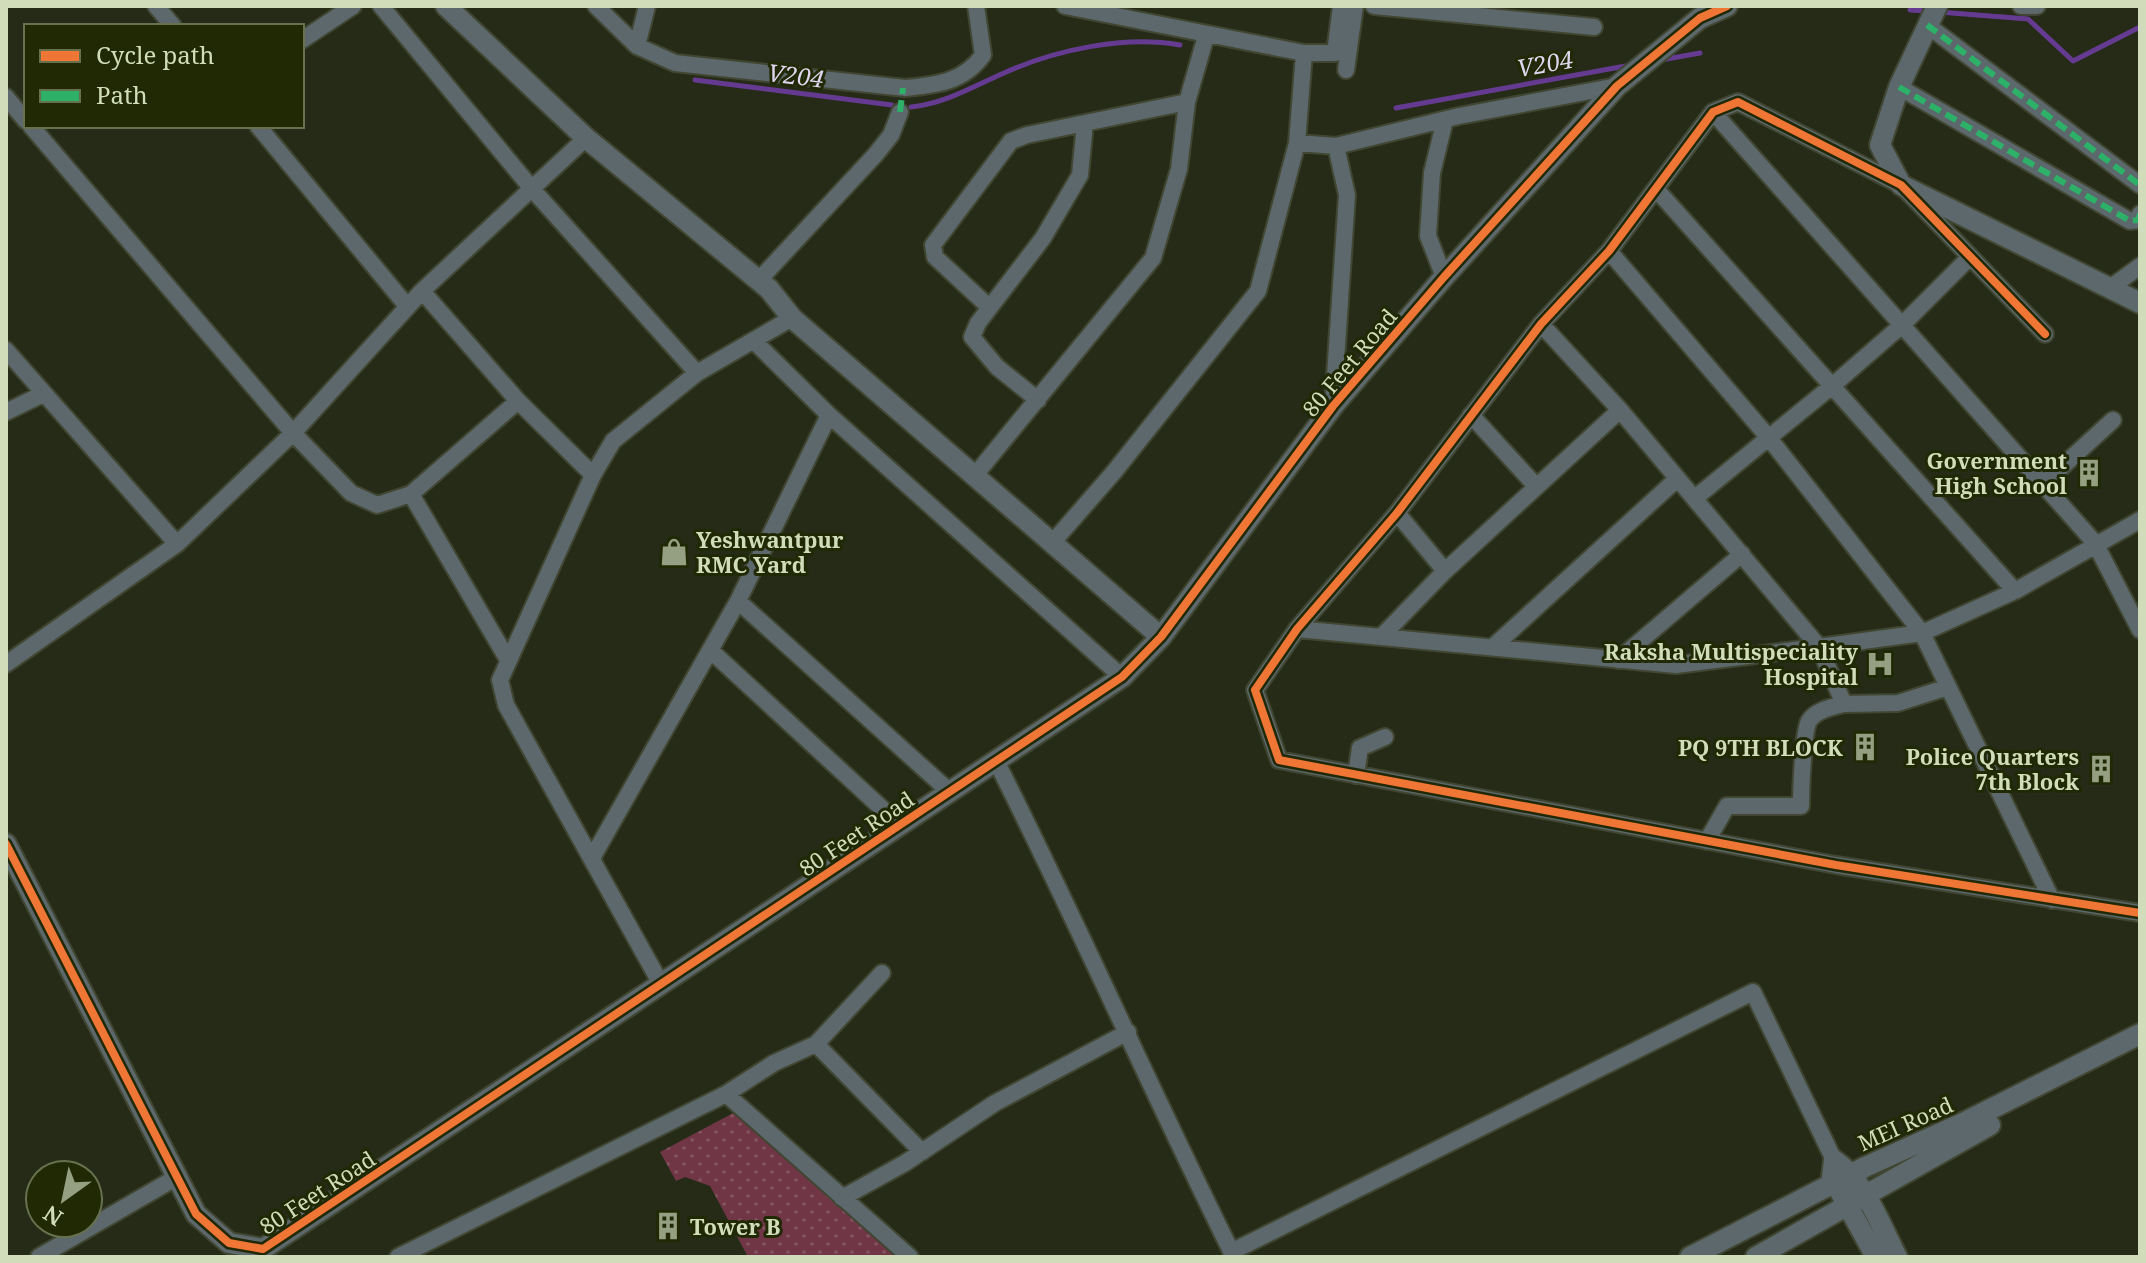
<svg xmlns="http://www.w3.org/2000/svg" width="2146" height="1263" font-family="'Noto Serif',serif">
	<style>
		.garden { fill: url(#garden-dots) }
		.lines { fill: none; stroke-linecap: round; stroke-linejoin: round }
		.stream { stroke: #653b91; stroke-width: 5 }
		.minor-casing { stroke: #404632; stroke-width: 20 }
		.tertiary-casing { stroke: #404632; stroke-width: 24 }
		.minor { stroke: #5c686b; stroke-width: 16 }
		.tertiary { stroke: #5c686b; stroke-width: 20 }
		.quiet { stroke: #2db169; stroke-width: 6; stroke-dasharray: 12 6; stroke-linecap: butt }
		.cycleway-casing { stroke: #202904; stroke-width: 13 }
		.cycleway { stroke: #f07635; stroke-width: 8 }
		.labels { text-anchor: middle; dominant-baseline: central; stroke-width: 6; stroke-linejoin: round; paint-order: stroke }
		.street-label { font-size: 22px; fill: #d1ddba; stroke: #202904 }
		.poi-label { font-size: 22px; font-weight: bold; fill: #d1ddba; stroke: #202904; text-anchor: end }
		.water-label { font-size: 24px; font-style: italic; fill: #dfd6ef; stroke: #202904 }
	</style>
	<defs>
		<pattern id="garden-dots" width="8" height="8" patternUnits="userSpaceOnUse" patternTransform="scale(2)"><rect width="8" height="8" fill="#703646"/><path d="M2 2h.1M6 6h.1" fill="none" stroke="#83535f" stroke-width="1.8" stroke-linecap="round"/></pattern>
	</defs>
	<rect width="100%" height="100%" fill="#252b16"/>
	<path class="garden" d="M737 1111 903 1257H748L710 1186 685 1177 676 1181 660 1152Z"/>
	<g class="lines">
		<path class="stream" d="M1910 10 1929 11
			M1939 12 2028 19 2073 61 2140 27
			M1661 60 1700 53
			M695 80 892 105
			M911 107C946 103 972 87 1004 73 1055 50 1124 35 1180 45
			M1396 108 1631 65"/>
		<defs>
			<path id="minor" d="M156 6 173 26
				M381 6 533 190 697 373
				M596 6 637 46 675 63 905 88C937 85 964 82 983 55L976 6
				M1065 6 1304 53H1335L1341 6
				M1374 6 1594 27
				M2021 6H2037
				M1927 25 2140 185
				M302 40 353 6
				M637 46 647 6
				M1346 70 1355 6
				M1899 87 2130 221 2138 220 2140 214
				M6 97 26 121
				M1713 112 2095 543 2140 630
				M31 126 293 433 351 493 377 505 411 494 518 401
				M258 126 407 306
				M1297 143 1336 146 1347 195 1333 406
				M1336 146 1459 116 1617 86
				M1656 189 2015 591
				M1609 251 1769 438 1922 633 2052 900
				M1444 277 1428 236 1432 173 1445 120
				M759 280 876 154 891 135 900 112
				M2110 288 2140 266
				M422 291 518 401 593 475
				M989 307 935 257 933 245 1011 141 1027 135 1085 123
				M1541 324 1620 410 1819 647 1844 704 1898 703 1948 687
				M2045 334 1901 185 1738 102 1713 112 1609 251 1541 324 1397 513 1297 629 1255 690 1279 760 1836 865 2140 913
				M754 341 829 415 1122 677
				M6 350 177 544
				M1038 400 997 367 972 337 978 323 1043 238 1080 175 1085 123 1187 102
				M6 412 43 394
				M1471 415 1536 486
				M976 474 1153 258 1179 169 1187 102 1206 36
				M2043 484 2113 420
				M411 494 508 660
				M1695 498 1832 386 1902 325 1970 257
				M1397 513 1445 571
				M1053 542 1114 472 1258 291 1297 143 1304 53
				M738 601 950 792
				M1297 629 1676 665 1819 647 1922 633 2015 591 2140 520
				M1381 637 1445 571 1620 410
				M1494 646 1677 479
				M710 650 900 825
				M1618 660 1742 554
				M6 664 177 544 293 433 422 291 586 138
				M996 761C1079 925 1152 1093 1234 1257
				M1356 775 1360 748 1385 737
				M1707 841 1727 806H1801C1801 790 1803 732 1809 721 1816 710 1832 707 1844 704
				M592 858 738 601 829 415
				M661 984 506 705 500 680 593 475 613 441 697 373 792 318
				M816 1044 922 1152
				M726 1094 910 1257
				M842 1198 905 1163 995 1103 1128 1032
				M1231 1252 1753 992 1834 1160
				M39 1257 177 1177
				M398 1257 726 1094 774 1063 816 1044 882 973"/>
			<path id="tertiary" d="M446 6 586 138 769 289 792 318 1161 637
				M1937 6 1899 87 1880 145 1901 185 2140 303
				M6 844 196 1214 229 1243 263 1249 1122 677 1161 637 1333 406 1444 277 1617 86 1700 18 1727 6
				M1690 1257 1865 1167 1967 1121 2140 1034
				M1756 1257 1990 1125
				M1876 1257 1832 1177 1834 1160C1865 1181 1880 1224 1897 1257"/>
		</defs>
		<use href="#minor" class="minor-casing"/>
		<use href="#tertiary" class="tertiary-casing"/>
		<use href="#minor" class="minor"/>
		<use href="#tertiary" class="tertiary"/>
		<path class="quiet" d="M1927 25 2140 185
			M1899 87 2130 221 2138 220 2140 214
			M900 112 903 88"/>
		<defs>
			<path id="cycleway" d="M2045 334 1901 185 1738 102 1713 112 1609 251 1541 324 1397 513 1297 629 1255 690 1279 760 1836 865 2140 913
				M6 844 196 1214 229 1243 263 1249 1122 677 1161 637 1333 406 1444 277 1617 86 1700 18 1727 6"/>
		</defs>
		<use href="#cycleway" class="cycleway-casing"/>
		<use href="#cycleway" class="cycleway"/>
	</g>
	<defs>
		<symbol id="building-bare" viewBox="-9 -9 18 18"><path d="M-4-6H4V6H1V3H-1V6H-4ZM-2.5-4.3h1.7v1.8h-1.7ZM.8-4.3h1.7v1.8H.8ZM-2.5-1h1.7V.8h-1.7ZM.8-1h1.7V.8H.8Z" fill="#959f81" stroke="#202904" stroke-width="2.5" paint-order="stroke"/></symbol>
		<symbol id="shop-bare" viewBox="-9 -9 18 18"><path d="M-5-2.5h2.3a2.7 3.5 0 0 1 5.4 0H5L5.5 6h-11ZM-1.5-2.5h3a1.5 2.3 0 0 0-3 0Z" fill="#959f81" stroke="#202904" stroke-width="2.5" paint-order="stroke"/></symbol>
		<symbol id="hospital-bare" viewBox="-9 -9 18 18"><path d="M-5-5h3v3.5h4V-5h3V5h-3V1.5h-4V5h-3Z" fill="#959f81" stroke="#202904" stroke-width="2.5" paint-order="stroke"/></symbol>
	</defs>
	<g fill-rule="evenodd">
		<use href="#building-bare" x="2069" y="453" width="40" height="40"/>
		<use href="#shop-bare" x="654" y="532" width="40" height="40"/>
		<use href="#hospital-bare" x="1860" y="644" width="40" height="40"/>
		<use href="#building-bare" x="1845" y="727" width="40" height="40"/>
		<use href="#building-bare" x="2081" y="749" width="40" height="40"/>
		<use href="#building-bare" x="648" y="1206" width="40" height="40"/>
	</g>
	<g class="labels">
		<g class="street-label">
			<text transform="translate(1349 362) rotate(-50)">80 Feet Road</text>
			<text transform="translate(856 833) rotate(-34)">80 Feet Road</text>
			<text transform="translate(1905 1123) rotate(-24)">MEI Road</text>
			<text transform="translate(317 1192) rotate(-33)">80 Feet Road</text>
		</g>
		<g class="poi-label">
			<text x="2067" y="460">Government<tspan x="2067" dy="25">High School</tspan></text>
			<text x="696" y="539" text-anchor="start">Yeshwantpur<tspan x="696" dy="25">RMC Yard</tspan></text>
			<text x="1858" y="651">Raksha Multispeciality<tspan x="1858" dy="25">Hospital</tspan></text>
			<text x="1843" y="747">PQ 9TH BLOCK</text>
			<text x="2079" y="756">Police Quarters<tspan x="2079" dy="25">7th Block</tspan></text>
			<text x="690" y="1226" text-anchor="start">Tower B</text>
		</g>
		<g class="water-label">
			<text transform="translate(1545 63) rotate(-10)">V204</text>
			<text transform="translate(796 75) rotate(7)">V204</text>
		</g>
	</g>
	<rect width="2146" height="1263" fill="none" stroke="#d1ddba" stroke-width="16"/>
	<rect x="24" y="24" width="280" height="104" fill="#202904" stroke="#67714d" stroke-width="2"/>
	<rect x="40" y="50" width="40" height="12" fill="#f07635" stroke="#67714d" stroke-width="2"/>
	<text x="96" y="64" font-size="24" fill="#d1ddba">Cycle path</text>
	<rect x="40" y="90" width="40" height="12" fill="#2db169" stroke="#67714d" stroke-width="2"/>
	<text x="96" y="104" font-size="24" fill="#d1ddba">Path</text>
	<g transform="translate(64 1199) rotate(213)"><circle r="38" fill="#202904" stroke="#67714d" stroke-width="2"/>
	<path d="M0-6L14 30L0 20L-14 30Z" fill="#959f81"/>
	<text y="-12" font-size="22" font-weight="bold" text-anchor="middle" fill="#d1ddba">N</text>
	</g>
</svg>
